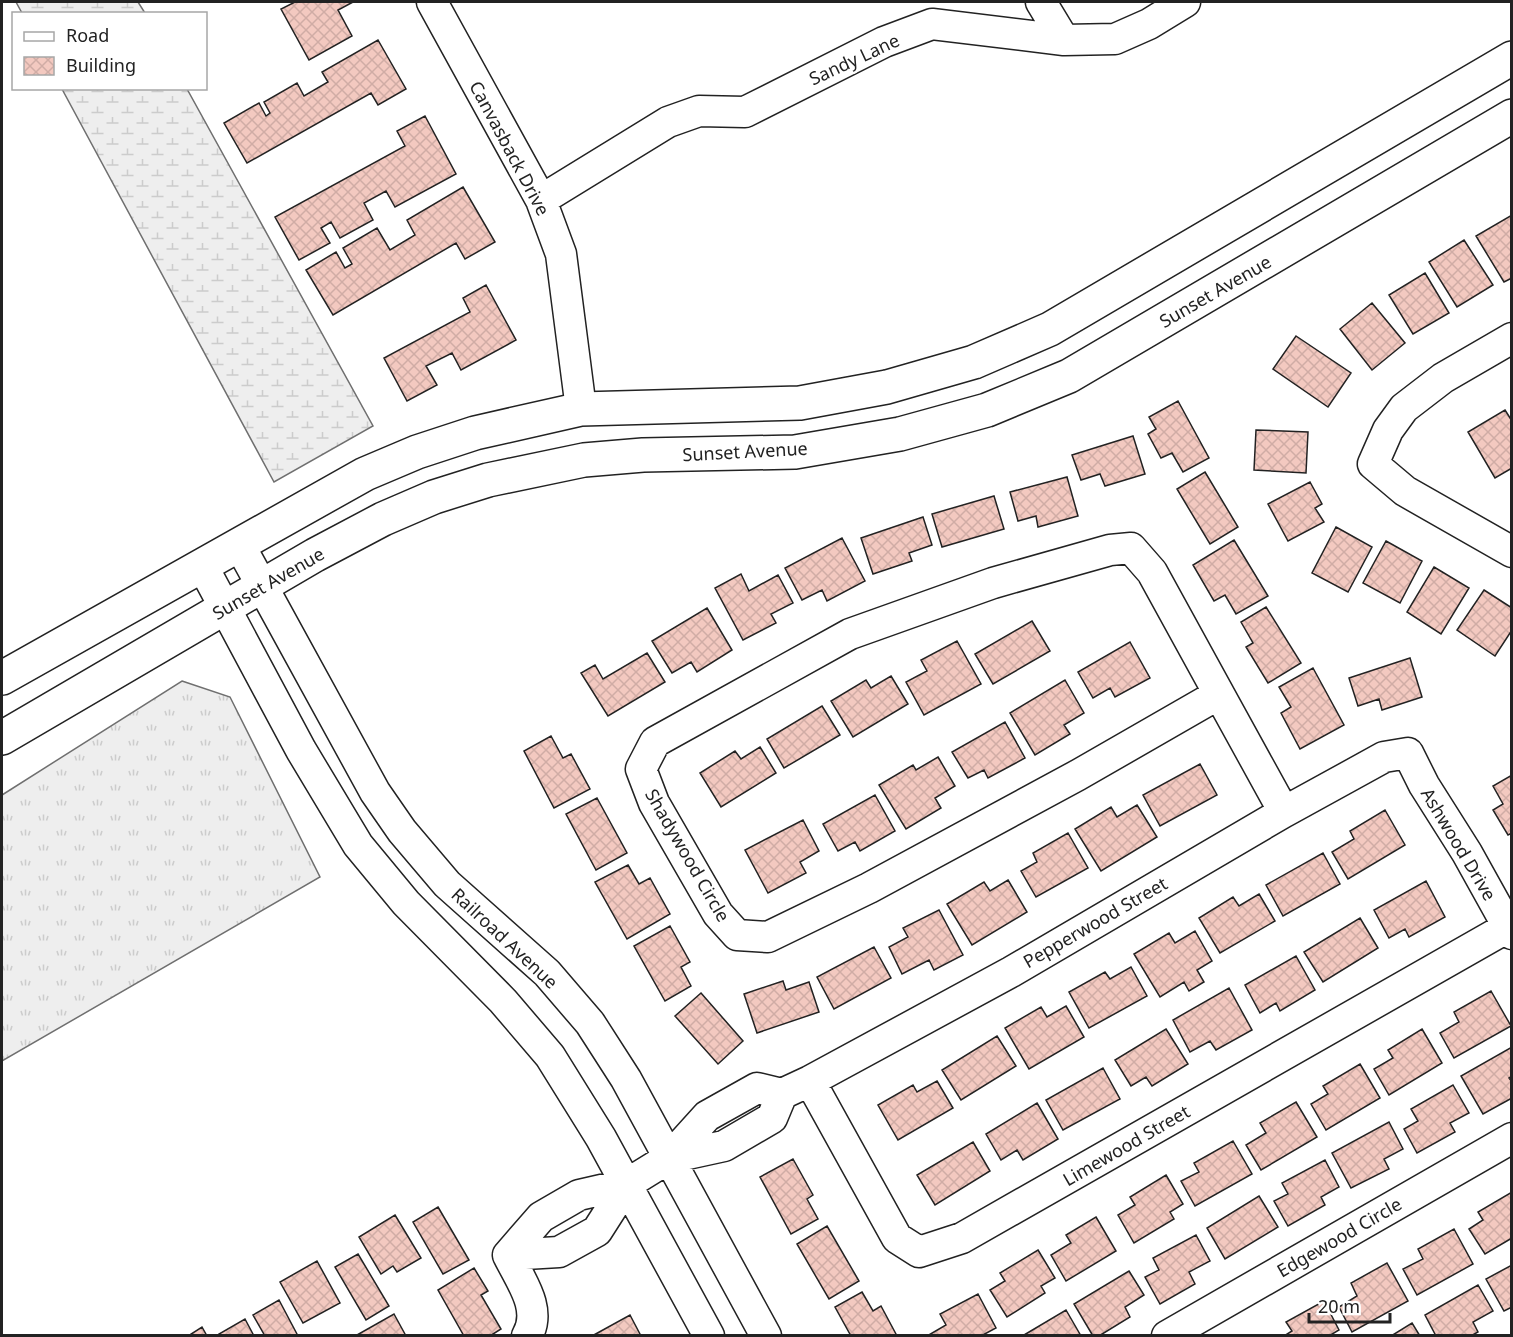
<svg xmlns="http://www.w3.org/2000/svg" width="1513" height="1337" font-family="'Noto Sans',sans-serif">
	<style>
		.grass { fill: url(#grass-tufts); stroke: #6f6f6f; stroke-width: 1.5 }
		.wetland { fill: url(#wetland-marsh); stroke: #6f6f6f; stroke-width: 1.5 }
		.building { fill: url(#building-cross-hatch); stroke: #222; stroke-width: 1.5 }
		.lines { fill: none; stroke-linecap: round; stroke-linejoin: round }
		.minor-casing { stroke: #222; stroke-width: 33 }
		.major-casing { stroke: #222; stroke-width: 36 }
		.minor { stroke: #fff; stroke-width: 30 }
		.major { stroke: #fff; stroke-width: 33 }
		.labels { text-anchor: middle; dominant-baseline: central; stroke-width: 4.5; stroke-linejoin: round; paint-order: stroke }
		.street-label { font-size: 18px; fill: #222; stroke: #fff }
	</style>
	<defs>
		<pattern id="grass-tufts" width="24" height="20" patternUnits="userSpaceOnUse" patternTransform="scale(1.5)"><rect width="24" height="20" fill="#eee"/><path d="M3 7l-1-3M5 7V3M7 7l1-3M15 17l-1-3M17 17v-4M19 17l1-3" fill="none" stroke="#ccc"/></pattern>
		<pattern id="wetland-marsh" width="20" height="14" patternUnits="userSpaceOnUse" patternTransform="scale(1.5)"><rect width="20" height="14" fill="#eee"/><path d="M1 5h8M5 5V1M11 12h8M15 12V8" fill="none" stroke="#ccc"/></pattern>
		<pattern id="building-cross-hatch" width="8" height="8" patternUnits="userSpaceOnUse" patternTransform="scale(1.5)"><rect width="8" height="8" fill="#f3c9c0"/><path d="M0 0l8 8M0 8l8-8" fill="none" stroke="#d0aca5"/></pattern>
	</defs>
	<rect width="100%" height="100%" fill="#fff"/>
	<path class="grass" d="M182 681 230 697 320 877 2 1061V795Z"/>
	<path class="wetland" d="M16 2H138L145 13H22Z
		M62 89H187L373 426 274 482Z"/>
	<path class="building" d="M295 2H353L338 10 352 36 309 60 281 9Z
		M378 40 406 89 378 105 371 93 247 163 224 123 259 103 266 116 270 113 264 102 297 83 304 96 328 82 322 72Z
		M425 116 456 174 395 207 386 191 364 203 373 220 340 238 331 222 321 228 330 243 299 260 275 217 405 146 397 131Z
		M463 187 495 242 465 259 456 243 333 315 306 270 336 252 345 268 352 264 343 248 377 228 390 250 415 235 407 220Z
		M1512 215V278L1504 282 1476 236Z
		M1464 240 1493 285 1457 307 1429 262Z
		M1425 273 1449 313 1413 334 1389 295Z
		M486 285 516 340 461 370 452 353 426 366 437 385 407 401 384 358 470 312 463 298Z
		M1372 303 1405 343 1372 370 1340 329Z
		M1296 336 1351 373 1328 407 1273 369Z
		M1178 401 1209 458 1183 472 1172 453 1161 458 1148 434 1156 429 1149 417Z
		M1505 410 1512 421V468L1495 478 1468 432Z
		M1256 430 1308 432 1306 473 1254 470Z
		M1133 436 1145 474 1105 486 1100 474 1081 480 1072 455Z
		M1205 472 1238 527 1210 544 1177 489Z
		M1067 477 1078 516 1038 527 1036 516 1018 521 1010 492Z
		M1310 482 1322 504 1315 508 1324 522 1288 541 1268 504Z
		M994 496 1004 529 942 547 932 514Z
		M923 517 932 545 909 553 912 561 873 574 861 538Z
		M1336 527 1372 547 1348 592 1312 573Z
		M842 538 865 581 827 601 822 590 802 600 785 568Z
		M1234 540 1268 596 1236 614 1225 595 1214 601 1193 565Z
		M1386 541 1422 561 1400 603 1363 583Z
		M1434 567 1469 588 1441 634 1407 612Z
		M741 574 749 591 778 575 793 603 771 614 776 623 743 640 715 588Z
		M1484 590 1512 608V630L1495 656 1457 630Z
		M1266 607 1301 663 1268 683 1246 647 1253 643 1241 622Z
		M707 608 732 650 697 672 691 662 672 673 652 641Z
		M1032 621 1050 651 993 684 975 654Z
		M957 641 981 684 924 715 906 682 927 671 921 660Z
		M1130 642 1150 678 1115 697 1110 688 1093 698 1078 672Z
		M647 653 665 682 608 716 581 673 595 665 603 679Z
		M1410 658 1422 697 1382 710 1379 699 1358 706 1349 678Z
		M1313 668 1344 725 1300 749 1281 713 1291 707 1279 687Z
		M891 676 908 704 853 737 831 701 866 680 871 688Z
		M1065 680 1084 713 1064 725 1070 734 1035 755 1010 713Z
		M822 706 840 735 784 768 767 739Z
		M1005 722 1025 758 988 778 984 770 968 778 952 752Z
		M551 736 563 758 571 754 590 789 554 808 524 751Z
		M760 747 776 773 721 807 700 773 735 751 741 759Z
		M938 757 955 786 935 798 941 808 906 829 879 785 913 765 916 770Z
		M1200 764 1217 795 1160 826 1143 795Z
		M1512 775V833L1508 835 1493 810 1503 804 1493 786Z
		M875 795 895 831 860 851 855 842 838 851 823 824Z
		M597 798 627 853 596 870 566 814Z
		M1137 805 1157 837 1101 871 1075 829 1111 807 1117 817Z
		M1385 810 1405 845 1348 879 1332 852 1354 839 1350 831Z
		M803 820 819 851 800 862 806 873 768 893 745 850Z
		M1068 833 1088 868 1036 897 1021 871 1037 862 1033 853Z
		M1323 853 1340 884 1283 916 1266 885Z
		M628 865 639 884 650 878 670 914 627 939 595 882Z
		M1008 880 1027 912 972 945 947 904 984 882 990 891Z
		M1426 881 1445 917 1409 937 1405 929 1389 938 1374 910Z
		M1259 894 1275 921 1220 953 1199 918 1233 897 1239 906Z
		M939 910 963 955 934 970 929 960 902 974 889 947 908 937 903 928Z
		M1360 918 1378 948 1323 982 1304 952Z
		M670 926 690 962 681 967 691 986 665 1001 634 946Z
		M1195 931 1212 961 1197 970 1204 982 1189 991 1184 982 1160 997 1134 954 1169 933 1175 943Z
		M874 947 891 978 834 1009 817 977Z
		M1296 956 1315 990 1280 1011 1276 1003 1260 1013 1245 985Z
		M1131 967 1147 996 1089 1028 1069 992 1105 972 1110 979Z
		M783 981 786 990 809 982 819 1012 757 1033 744 994Z
		M1229 988 1252 1030 1216 1050 1210 1041 1190 1052 1173 1020Z
		M1491 991 1511 1026 1454 1058 1440 1033 1459 1022 1454 1012Z
		M701 993 743 1041 718 1064 675 1016Z
		M1066 1006 1084 1037 1029 1069 1005 1028 1041 1007 1047 1017Z
		M1166 1029 1188 1064 1152 1086 1146 1077 1131 1086 1115 1060Z
		M1422 1029 1442 1063 1389 1095 1374 1069 1393 1058 1388 1050Z
		M997 1036 1016 1066 961 1100 942 1070Z
		M1512 1047V1076L1509 1078 1512 1082V1098L1483 1114 1461 1076Z
		M1360 1064 1380 1098 1326 1130 1311 1104 1328 1094 1323 1086Z
		M1103 1068 1120 1099 1063 1130 1046 1100Z
		M937 1081 953 1108 898 1140 878 1105 913 1085 917 1092Z
		M1453 1085 1469 1113 1450 1123 1455 1132 1417 1153 1404 1129 1418 1121 1411 1109Z
		M1296 1102 1317 1137 1261 1170 1246 1145 1266 1133 1260 1123Z
		M1037 1103 1058 1139 1023 1160 1017 1150 1001 1160 986 1134Z
		M1389 1122 1403 1149 1384 1159 1389 1169 1351 1188 1332 1153Z
		M1233 1141 1252 1174 1195 1206 1181 1181 1199 1172 1194 1163Z
		M973 1142 990 1171 935 1205 917 1175Z
		M793 1159 813 1195 807 1199 818 1219 791 1234 760 1177Z
		M1325 1160 1339 1187 1321 1197 1325 1205 1288 1226 1274 1201 1288 1194 1282 1183Z
		M1166 1175 1183 1204 1170 1212 1174 1219 1134 1243 1118 1215 1135 1205 1130 1197Z
		M1512 1192V1238L1485 1254 1469 1229 1483 1220 1478 1212Z
		M1259 1196 1278 1227 1225 1259 1207 1228Z
		M438 1207 469 1260 443 1274 413 1222Z
		M395 1215 421 1258 397 1272 393 1266 381 1274 359 1237Z
		M1096 1217 1116 1251 1066 1281 1051 1255 1071 1243 1066 1235Z
		M827 1226 859 1281 829 1299 797 1244Z
		M1454 1229 1473 1264 1417 1295 1403 1269 1423 1259 1418 1249Z
		M1196 1235 1210 1261 1189 1272 1195 1284 1160 1304 1145 1277 1159 1270 1153 1258Z
		M1038 1250 1055 1278 1041 1286 1045 1293 1007 1317 990 1290 1005 1281 1000 1273Z
		M358 1254 389 1306 366 1320 335 1267Z
		M317 1261 340 1303 303 1323 280 1282Z
		M1387 1263 1408 1301 1352 1332 1339 1307 1357 1296 1351 1283Z
		M1512 1265V1307L1504 1311 1486 1279Z
		M474 1268 488 1291 481 1295 501 1329 490 1336H464L438 1290Z
		M1129 1271 1144 1295 1125 1307 1130 1317 1099 1336H1093L1074 1304Z
		M1478 1285 1493 1311 1473 1322 1478 1332 1471 1336H1436L1425 1315Z
		M862 1292 873 1311 881 1306 897 1336H851L835 1307Z
		M978 1294 996 1328 981 1336H927L946 1325 940 1314Z
		M279 1300 298 1336H265L253 1315Z
		M1324 1301 1339 1330 1329 1336H1284L1292 1331 1286 1322Z
		M1066 1310 1081 1336H1024V1335Z
		M394 1314 406 1336H357V1335Z
		M630 1315 641 1336H592Z
		M245 1319 254 1336H220L219 1334Z
		M1412 1323 1420 1336H1391Z
		M202 1327 207 1336H188Z"/>
	<g class="lines">
		<defs>
			<path id="minor" d="M432 2 541 200 561 254 581 409
				M1041 2 1064 40
				M541 200 668 122 699 111 745 112 884 42 932 24 1064 40 1115 39 1149 24 1185 2
				M1512 338 1443 378 1404 408 1388 430 1373 464 1405 491 1512 552
				M239 544 375 792 402 831 447 884 547 973 590 1023 626 1079 766 1336
				M202 565 301 750 358 845 406 903 503 1001 550 1056 601 1138 709 1336
				M1219 694 1152 572 1131 548 1110 550 993 583 850 634 655 742 641 769 654 803 718 914 737 935 768 937 869 888 1078 775 1219 694 1284 812
				M810 1081 897 1238 919 1252 962 1238 1508 927
				M669 1158 724 1146 772 1118 782 1094
				M508 1255 541 1217 579 1195 627 1184 669 1158 707 1116 757 1088 782 1094 810 1081 1011 972 1284 812 1384 757 1408 753 1424 785 1467 853 1512 934
				M508 1255 559 1252 597 1231 627 1184
				M508 1255C520 1280 543 1309 527 1336
				M1167 1336 1512 1138"/>
			<path id="major" d="M2 678 365 474 417 452 475 433 581 409 800 403 887 387 974 362 1050 329 1512 58
				M2 738 315 555 383 519 434 497 488 480 584 460 643 455 795 452 900 434 987 410 1069 376 1512 116"/>
		</defs>
		<use href="#minor" class="minor-casing"/>
		<use href="#major" class="major-casing"/>
		<use href="#minor" class="minor"/>
		<use href="#major" class="major"/>
	</g>
	<g class="labels">
		<g class="street-label">
			<text transform="translate(854 59) rotate(-25)">Sandy Lane</text>
			<text transform="translate(510 148) rotate(62)">Canvasback Drive</text>
			<text transform="translate(1215 291) rotate(-30)">Sunset Avenue</text>
			<text transform="translate(745 451) rotate(-3)">Sunset Avenue</text>
			<text transform="translate(268 583) rotate(-30)">Sunset Avenue</text>
			<text transform="translate(1459 844) rotate(59)">Ashwood Drive</text>
			<text transform="translate(688 855) rotate(60)">Shadywood Circle</text>
			<text transform="translate(1095 922) rotate(-30)">Pepperwood Street</text>
			<text transform="translate(505 938) rotate(43)">Railroad Avenue</text>
			<text transform="translate(1126 1145) rotate(-30)">Limewood Street</text>
			<text transform="translate(1339 1237) rotate(-30)">Edgewood Circle</text>
		</g>
	</g>
	<rect width="1513" height="1337" fill="none" stroke="#222222" stroke-width="6"/>
	<rect x="12" y="12" width="195" height="78" fill="#ffffff" stroke="#a7a7a7" stroke-width="1.5"/>
	<rect x="24" y="32" width="30" height="9" fill="#ffffff" stroke="#a7a7a7" stroke-width="1.5"/>
	<text x="66" y="42" font-size="18" fill="#222222">Road</text>
	<rect x="24" y="57" width="30" height="18" fill="url(#building-cross-hatch)" stroke="#a7a7a7" stroke-width="1.5"/>
	<text x="66" y="72" font-size="18" fill="#222222">Building</text>
	<path d="M1309 1313v9h81v-9" fill="none" stroke="#222222" stroke-width="3"/>
	<text x="1318" y="1313" font-size="18" fill="#222222" stroke="#ffffff" stroke-width="4.5" paint-order="stroke">20 m</text>
</svg>
